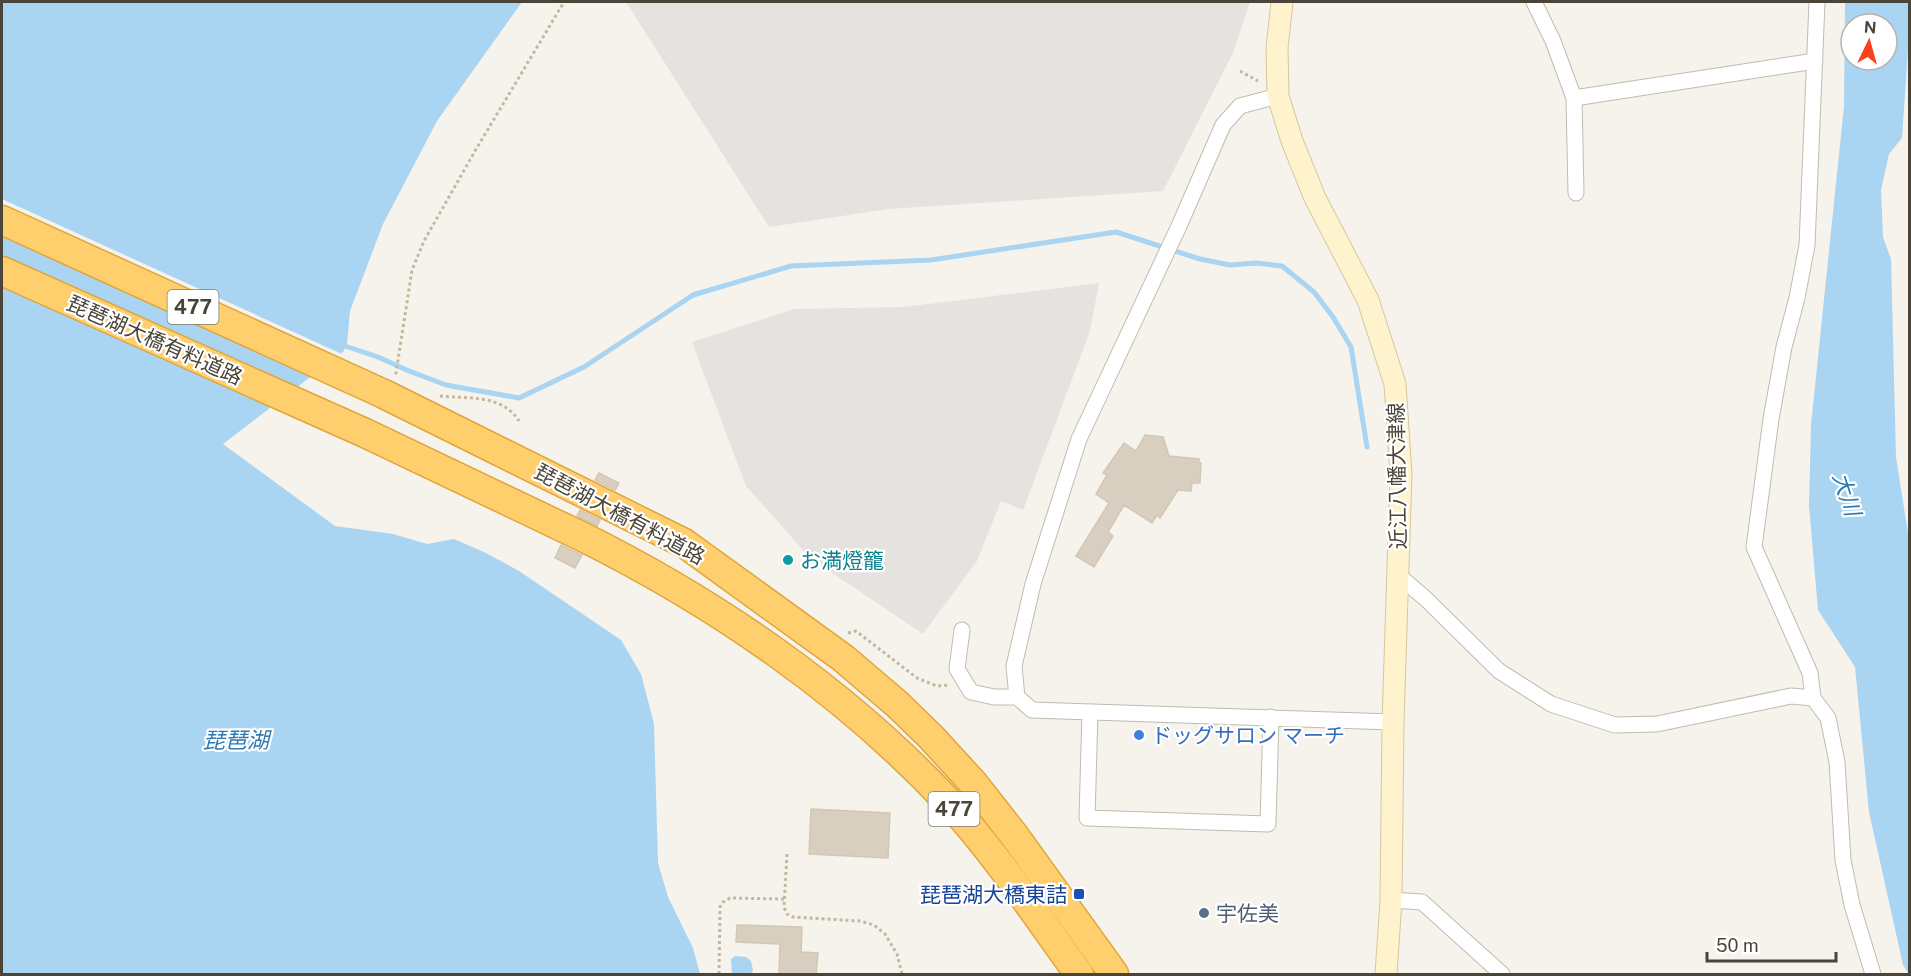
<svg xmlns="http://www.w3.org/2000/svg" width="1911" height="976" font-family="'Public Sans','Noto Sans JP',sans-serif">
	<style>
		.parking { fill: #e5e3e0 }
		.water { fill: #a9d4f2; fill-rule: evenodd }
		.pier { fill: #f6f3ec }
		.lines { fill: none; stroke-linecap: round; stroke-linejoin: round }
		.stream { stroke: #a9d4f2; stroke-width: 5 }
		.building { fill: #d8cfc1; stroke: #d3c7b4; stroke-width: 1.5 }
		.street-casing { stroke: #c2bbae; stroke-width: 17 }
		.secondary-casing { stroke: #d6c79b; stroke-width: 23 }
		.highway-casing { stroke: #e0a43c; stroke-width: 31 }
		.path { stroke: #c4b79f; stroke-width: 3; stroke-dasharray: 3 3; stroke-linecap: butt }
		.street { stroke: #fff; stroke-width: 15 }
		.secondary { stroke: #fff3cd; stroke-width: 21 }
		.highway { stroke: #ffcf6e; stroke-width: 28 }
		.culture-dot { fill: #0f9aa8; stroke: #fff; stroke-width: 2 }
		.shop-dot { fill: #3f7fe0; stroke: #fff; stroke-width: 2 }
		.transit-dot { fill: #1a4fb4; stroke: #fff; stroke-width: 2 }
		.service-dot { fill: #5c6f8a; stroke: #fff; stroke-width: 2 }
		.labels { text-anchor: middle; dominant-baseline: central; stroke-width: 4.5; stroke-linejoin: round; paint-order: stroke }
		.shield { fill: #fff; stroke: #817c74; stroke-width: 1.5 }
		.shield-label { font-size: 20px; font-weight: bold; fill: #4b4439 }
		.street-label { font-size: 21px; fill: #4b4439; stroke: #fff }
		.culture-label { font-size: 21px; fill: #0d838f; stroke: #fff; text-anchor: start }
		.shop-label { font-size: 21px; fill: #366cbe; stroke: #fff; text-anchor: start }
		.transit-label { font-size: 21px; fill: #164399; stroke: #fff; text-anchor: end }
		.service-label { font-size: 21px; fill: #4e5e75; stroke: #fff; text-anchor: start }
		.water-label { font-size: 22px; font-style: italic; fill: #2e7ab2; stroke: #fff }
	</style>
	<rect width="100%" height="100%" fill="#f6f3ec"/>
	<path class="parking" d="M626 2H1250L1233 53 1163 191 889 209 769 227Z
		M1099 283 1090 331 1023 510 1001 501 977 561 923 634 810 558 746 486 692 342 794 309 903 307Z"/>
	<path class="water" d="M2 2H522L437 121 383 224 350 311 347 344 343 352 223 444 335 526 393 534 427 544 454 539 486 553 519 571 621 640 641 674 654 724 658 863 668 897 693 948 700 974H2Z
		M1845 2H1909V35L1902 138 1889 154 1881 190 1883 237 1891 259 1896 457 1910 546 1909 974 1903 965 1869 812 1855 667 1818 610 1809 506 1811 425 1844 106ZM1851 24H1887V60H1851Z
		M735 956 746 957 751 961 753 970 751 974H732L731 959Z"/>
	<path class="pier" d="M2 199 344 355 316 376 2 233Z"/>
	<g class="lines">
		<path class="stream" d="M339 344 378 357 409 371 446 385 519 398 584 367 693 295 791 266 931 260 1116 232 1200 259 1230 265 1256 263 1282 266 1314 292 1333 317 1351 347 1367 447"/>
	</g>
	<path class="building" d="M1145 435 1163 437 1169 456 1199 459V463H1201L1200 483H1192L1191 491 1178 490 1160 518 1157 515 1152 523 1124 505 1108 532 1113 536 1094 567 1076 556 1109 503 1096 494 1107 475 1103 473 1124 443 1136 451Z
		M599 473 619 483 615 490 595 480Z
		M580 510 600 520 597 526 577 516Z
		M561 545 582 555 575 568 555 558Z
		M811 809 890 813 888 858 809 854Z
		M737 925 802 927 801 952 818 953 816 975H779L780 944 736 942Z"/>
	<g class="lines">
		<defs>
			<path id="street" d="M1534 2 1553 41 1574 98 1576 193
				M1817 2 1807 245 1797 298 1784 347 1771 419 1754 547 1810 673 1813 698 1828 718 1837 762 1843 860 1852 905 1873 974
				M1278 96 1240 106 1223 125 1179 226 1079 439 1033 584 1014 666 1017 697 1032 710 1393 722
				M1574 98 1815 61
				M1398 575 1426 599 1499 671 1551 704 1615 725 1657 724 1791 696 1813 698
				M962 630 957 669 971 692 994 697H1017
				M1090 712 1087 818 1268 824 1271 717
				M1391 900 1422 902 1502 974"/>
			<path id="secondary" d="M1282 2 1277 48 1278 96 1292 141 1315 198 1368 300 1395 384 1401 474 1393 722 1391 900 1386 974"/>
			<path id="highway" d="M2 220 384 394 684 543 843 658 897 704 931 737 974 784 1014 835 1114 974
				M2 271 365 433 581 536C716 603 847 693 950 804 997 855 1038 918 1079 974"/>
		</defs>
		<use href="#street" class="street-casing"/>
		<use href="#secondary" class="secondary-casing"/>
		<use href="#highway" class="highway-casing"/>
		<path class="path" d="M1240 71 1258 81
			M397 374 396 373 412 270 424 241 475 151 564 2
			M440 396C469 399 502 394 519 421
			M848 633 856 631 917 678 937 686 950 685
			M787 854 784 907 787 914 793 917 860 921 874 925 885 934 897 954 902 974
			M719 974 720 907 723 902 730 898 784 899"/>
		<use href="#street" class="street"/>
		<use href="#secondary" class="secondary"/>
		<use href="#highway" class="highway"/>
	</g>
	<circle class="culture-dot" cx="788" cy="560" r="6"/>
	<circle class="shop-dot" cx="1139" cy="735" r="6"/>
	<rect class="transit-dot" x="1073" y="888" width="12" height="12" rx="3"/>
	<circle class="service-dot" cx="1204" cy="913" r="6"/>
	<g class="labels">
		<g class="shield">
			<rect x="167.5" y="290" width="51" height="34" rx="4.5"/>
			<rect x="928.5" y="792" width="51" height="34" rx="4.5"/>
		</g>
		<g class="shield-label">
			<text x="193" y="307">477</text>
			<text x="954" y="809">477</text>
		</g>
		<g class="street-label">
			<text transform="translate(155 340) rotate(24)">琵琶湖大橋有料道路</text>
			<text transform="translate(1397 476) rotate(-91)">近江八幡大津線</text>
			<text transform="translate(620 514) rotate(28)">琵琶湖大橋有料道路</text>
		</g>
		<g class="culture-label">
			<text x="800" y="560">お満燈籠</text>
		</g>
		<g class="shop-label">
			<text x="1151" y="735">ドッグサロン マーチ</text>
		</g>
		<g class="transit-label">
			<text x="1067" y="894">琵琶湖大橋東詰</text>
		</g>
		<g class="service-label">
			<text x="1216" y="913">宇佐美</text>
		</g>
		<g class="water-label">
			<text transform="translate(1847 494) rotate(72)">大川</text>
			<text x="236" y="740">琵琶湖</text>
		</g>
	</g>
	<rect width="1911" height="976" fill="none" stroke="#4b4439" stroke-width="6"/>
	<g transform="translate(1869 42) rotate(5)"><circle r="28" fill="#ffffff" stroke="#b7b4b0" stroke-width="1.5"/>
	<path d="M0-4.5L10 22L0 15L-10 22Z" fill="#fc3f1d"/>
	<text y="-9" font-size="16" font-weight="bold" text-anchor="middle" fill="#4b4439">N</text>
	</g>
	<path d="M1707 952v9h129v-9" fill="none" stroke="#4b4439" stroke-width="3"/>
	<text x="1716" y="952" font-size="18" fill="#4b4439" stroke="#ffffff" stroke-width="4.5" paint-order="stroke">50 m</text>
</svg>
